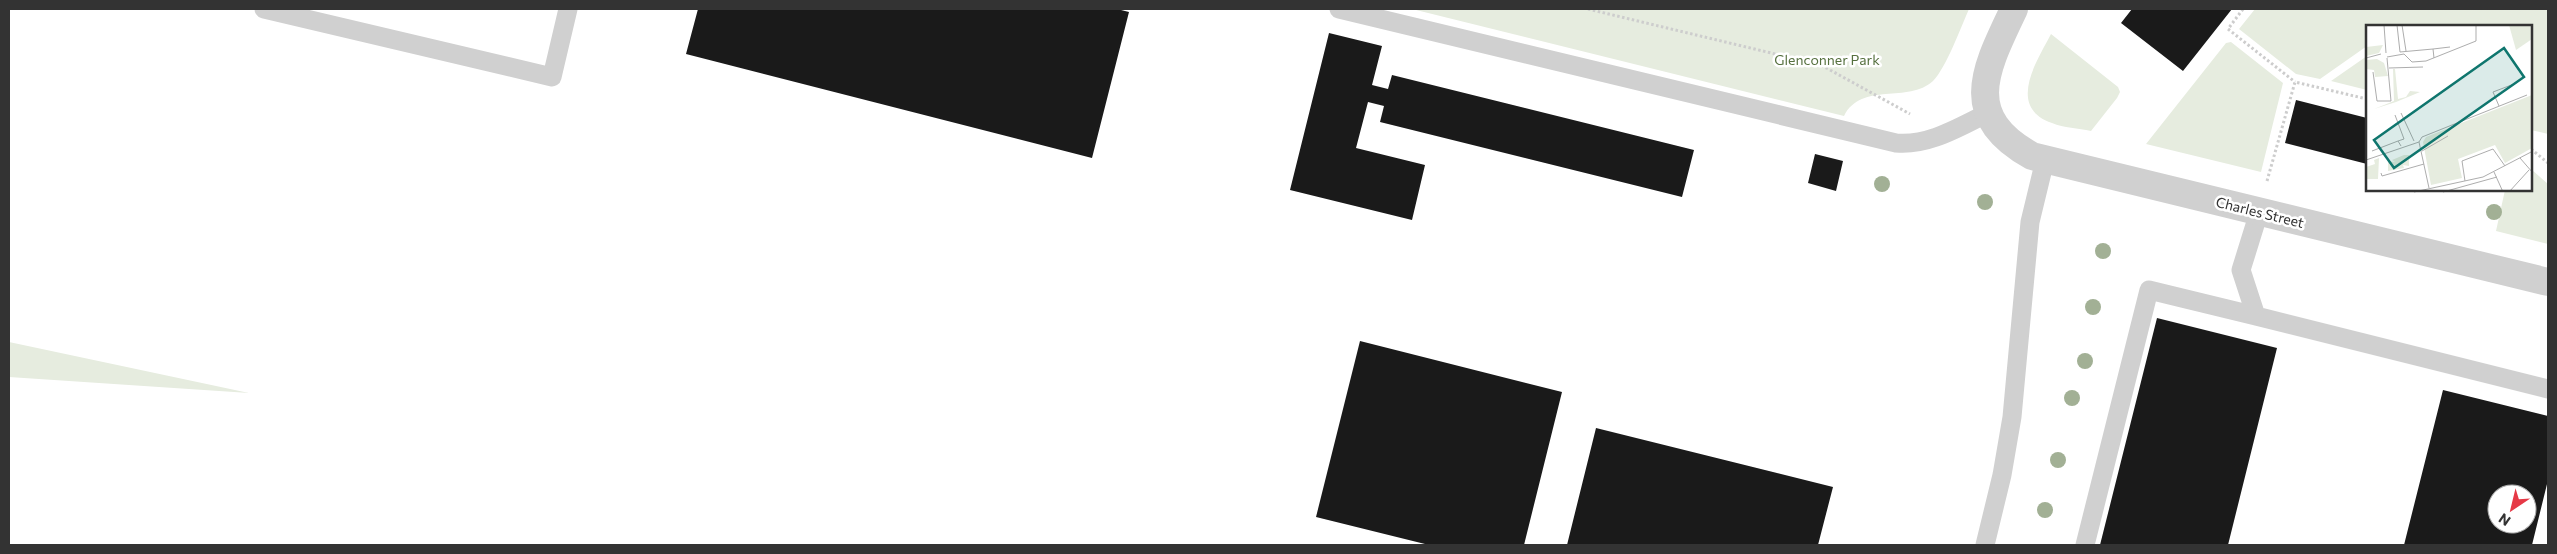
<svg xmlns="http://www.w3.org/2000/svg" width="2557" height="554" font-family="Commissioner,sans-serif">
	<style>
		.green { fill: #e6ecdf }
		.building { fill: #1a1a1a; fill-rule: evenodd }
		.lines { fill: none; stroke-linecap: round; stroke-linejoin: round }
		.path { stroke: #cdcdcd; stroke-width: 3; stroke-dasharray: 2.5 2.5; stroke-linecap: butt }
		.service { stroke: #d0d0d0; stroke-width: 19 }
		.minor { stroke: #d0d0d0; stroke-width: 28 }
		.tree { fill: #a2b095 }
		.labels { text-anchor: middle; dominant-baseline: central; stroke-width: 5; stroke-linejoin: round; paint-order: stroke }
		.park-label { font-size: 14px; fill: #56703f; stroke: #fff }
		.street-label { font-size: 14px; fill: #333; stroke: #fff }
		.inset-road { fill: none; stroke: #adadad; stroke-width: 1 }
		.view { fill: #0f766e; fill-opacity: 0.15; stroke: #0f766e; stroke-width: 2.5 }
		.inset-edge { fill: none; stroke: #333; stroke-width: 2.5 }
	</style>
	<rect width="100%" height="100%" fill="#fff"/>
	<path class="green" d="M1412 9H1969C1961 27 1946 68 1933 81 1908 104 1862 81 1844 116Z
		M2255 9H2548V134L2531 130V26H2367V46L2320 79 2296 74 2239 29Z
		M2051 34 2118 87 2120 92 2117 98 2091 131C2078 128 2064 128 2052 123 2006 107 2037 61 2051 34Z
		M2231 42 2283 83 2261 172 2146 144 2226 43Z
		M2367 56V90L2331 81Z
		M2531 169 2548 184V244L2496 231 2505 190H2531Z
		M9 342 249 393 9 377Z"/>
	<path class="building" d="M698 9H1117L1129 12 1092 158 686 54Z
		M2132 9H2232L2183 71 2121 23Z
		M1329 33 1382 46 1372 85 1388 89 1392 75 1694 150 1682 197 1380 122 1384 106 1368 102 1356 148 1425 165 1412 220 1290 190Z
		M2296 100 2367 118V164L2285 143Z
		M1815 154 1843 161 1836 191 1808 183Z
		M2157 318 2277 348 2228 545H2100Z
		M1360 341 1562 392 1524 545H1429L1316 517Z
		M2443 390 2548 416V480L2532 545H2404ZM2497 494H2527V524H2497Z
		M1596 428 1833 487 1818 545H1567Z"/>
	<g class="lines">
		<path class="path" d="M1588 9 1821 65 1910 114
			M2243 9 2228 29 2295 82
			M2531 149 2548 163
			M2267 181 2295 82 2367 99"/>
		<path class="service" d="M264 9 552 77 568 9
			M1339 9 1896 143C1929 146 1959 127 1988 113
			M2256 316 2548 389
			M1985 545 2002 475 2012 417 2030 222 2045 160
			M2085 545 2149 290 2256 316 2241 270 2259 212"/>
		<path class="minor" d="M2014 9C1986 68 1959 116 2032 156L2548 282"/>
	</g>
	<g class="tree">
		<circle cx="1882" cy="184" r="8"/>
		<circle cx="1985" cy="202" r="8"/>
		<circle cx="2494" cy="212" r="8"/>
		<circle cx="2103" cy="251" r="8"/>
		<circle cx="2093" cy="307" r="8"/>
		<circle cx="2085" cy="361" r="8"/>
		<circle cx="2072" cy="398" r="8"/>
		<circle cx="2058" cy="460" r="8"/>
		<circle cx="2045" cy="510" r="8"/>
	</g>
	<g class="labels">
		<g class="park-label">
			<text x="1827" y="59">Glenconner Park</text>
		</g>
		<g class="street-label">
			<text transform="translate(2260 212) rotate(14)">Charles Street</text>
		</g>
	</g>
	<g transform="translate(2366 25)">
		<rect width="166" height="166" fill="#fff"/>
		<path d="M143 0H166V14L150 25ZM17 20 13 28 0 31V22ZM11 34 18 38 22 51 9 52 8 45 0 44V35ZM27 44H29L32 74 40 72 44 66 54 67 30 77 8 84 28 76ZM166 70V123L139 138 129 120 92 134 96 153 65 160 57 117 60 112ZM38 130H43V141L37 140 38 143 22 146V136L29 137 26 135ZM13 133 12 154H0V142L9 139 8 135Z" fill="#e6ecdf"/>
		<path class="inset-road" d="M18 0 20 28M31 0 34 27 67 24 68 33M36 0 40 26M67 24 84 22M21 32 38 29 46 37 60 36 110 16V0M0 33 15 29M23 43 57 42M7 47 11 76H25L21 33M133 81 127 67 148 59M35 88 48 116M29 90 38 114 32 116 35 121M53 117 56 112 161 70M53 117 63 163M6 126 32 116M56 126 82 111M154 133 167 148M0 135 53 117M128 147 137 167M15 148 16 151 58 139M99 156 96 136 127 124 139 141M48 167 117 152 167 126M77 167 131 152M143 167 163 145"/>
		<path class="view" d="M138 23 158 52 28 143 8 115Z"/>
		<rect width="166" height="166" class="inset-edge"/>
	</g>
	<rect width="2557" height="554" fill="none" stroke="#333333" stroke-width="20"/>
	<g transform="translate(2512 509) rotate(215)"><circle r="24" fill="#ffffff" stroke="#adadad"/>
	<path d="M0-4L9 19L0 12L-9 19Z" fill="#e63946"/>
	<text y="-8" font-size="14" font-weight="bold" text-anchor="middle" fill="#333333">N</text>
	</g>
</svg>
